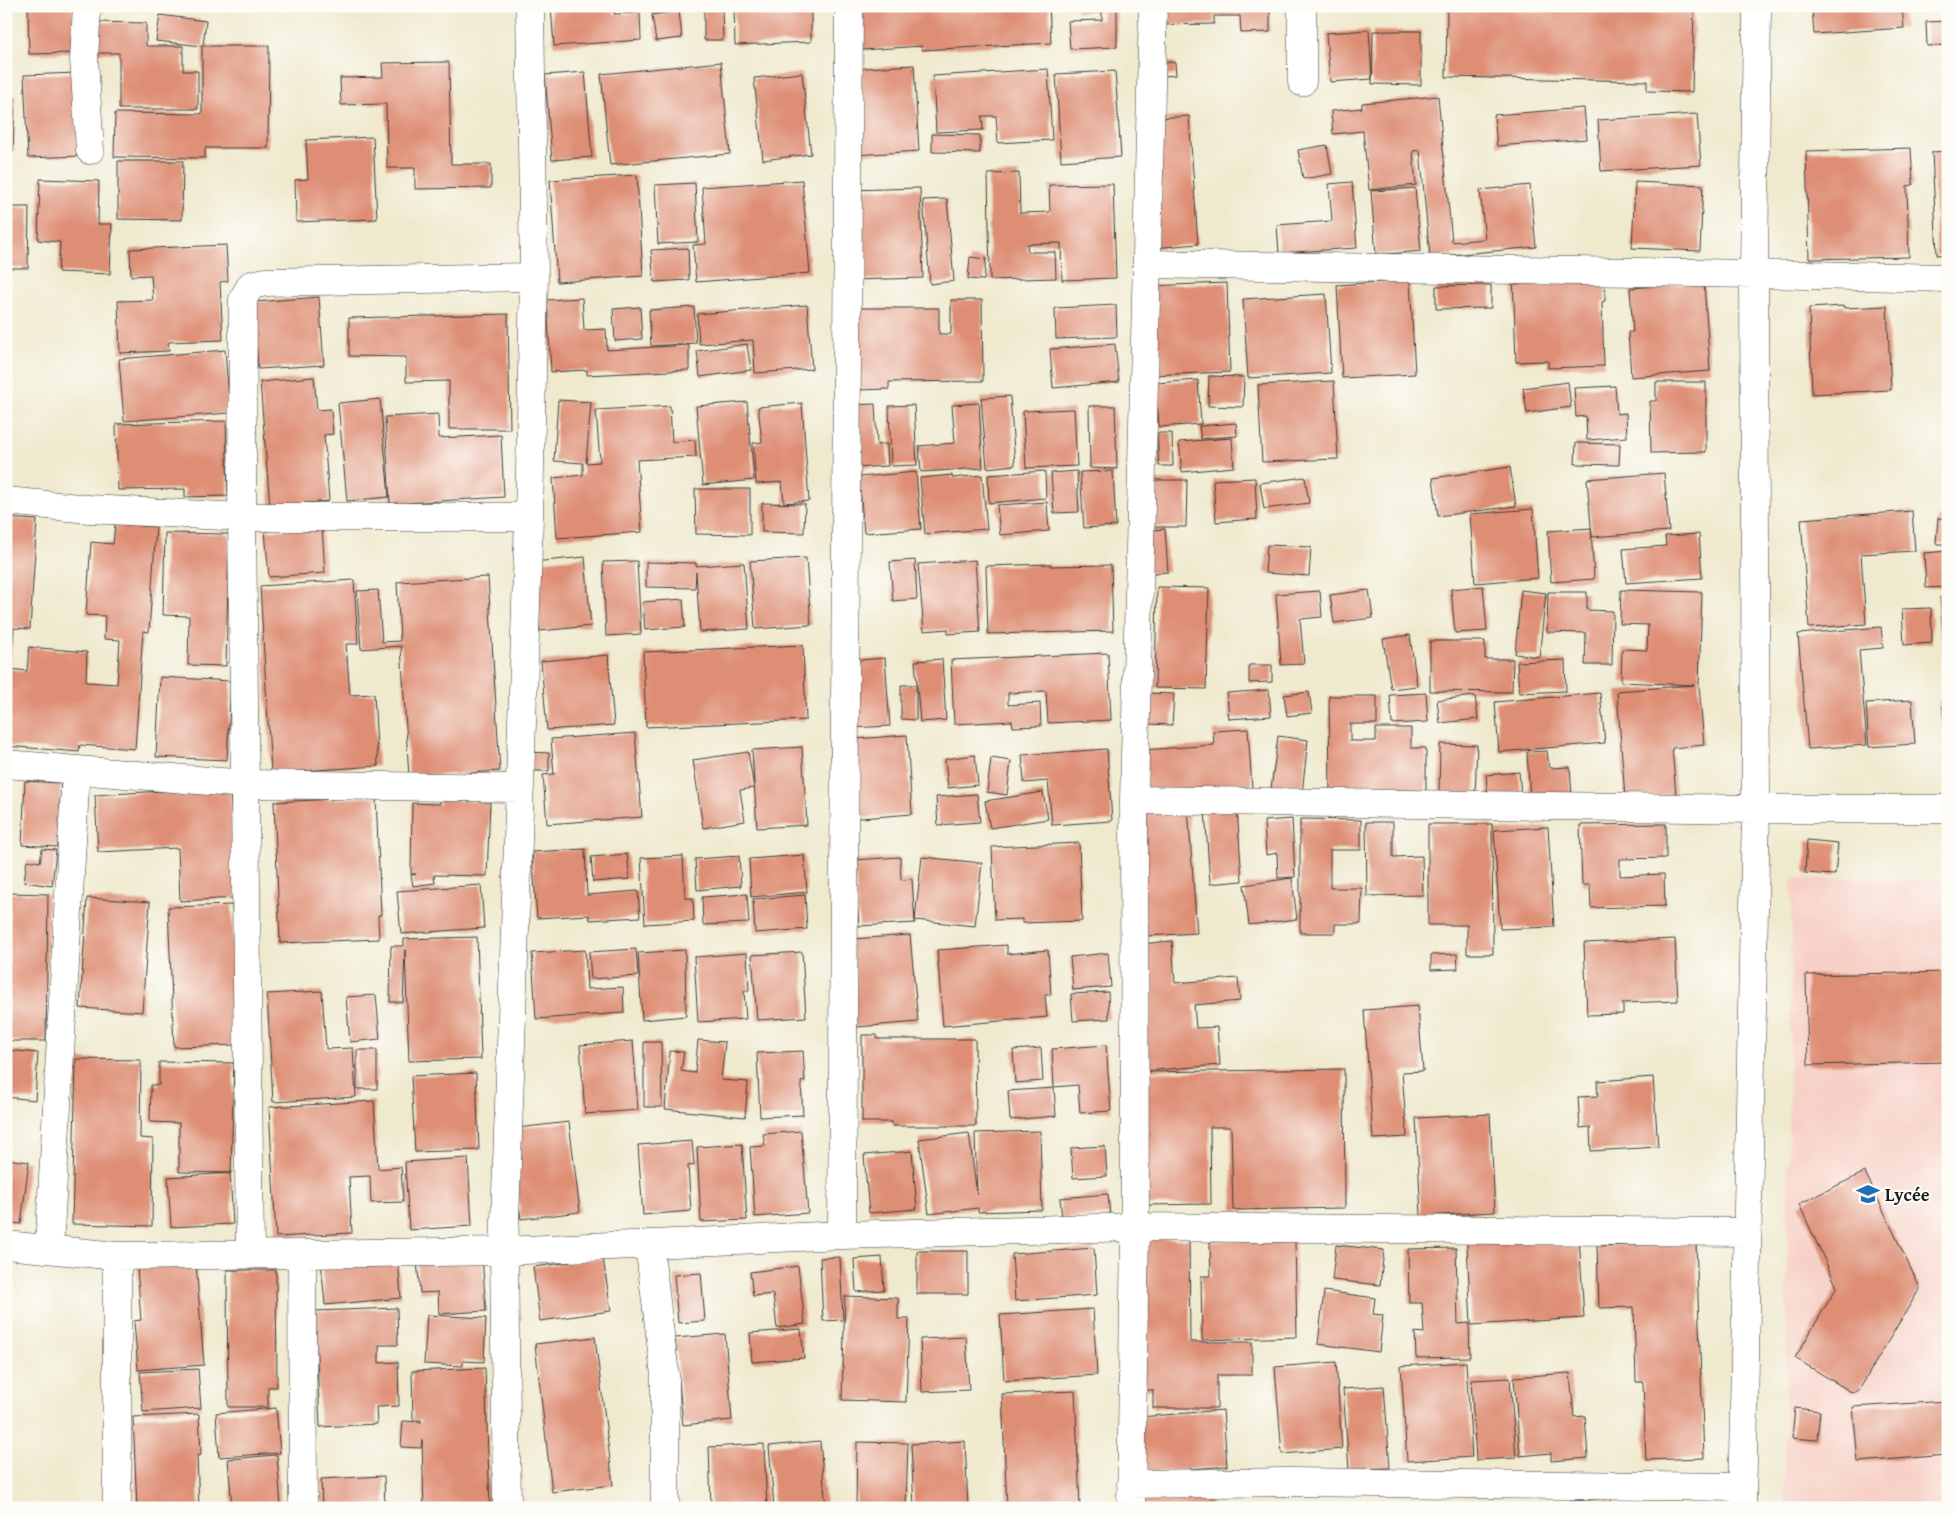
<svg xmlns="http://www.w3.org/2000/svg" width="1954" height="1514" font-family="'Gentium Book Plus',serif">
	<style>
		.built { fill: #f7d1c7 }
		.building { fill: #de8e74 }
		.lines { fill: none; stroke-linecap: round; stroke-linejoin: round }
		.street-casing { stroke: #3c3b37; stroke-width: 29 }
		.street { stroke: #fff; stroke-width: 28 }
		.labels { text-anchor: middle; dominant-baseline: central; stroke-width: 4; stroke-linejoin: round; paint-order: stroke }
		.poi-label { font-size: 18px; font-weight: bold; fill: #1c1c1c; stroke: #fdfcf7; text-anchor: start }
	</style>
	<rect width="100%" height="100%" fill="#fdfcf7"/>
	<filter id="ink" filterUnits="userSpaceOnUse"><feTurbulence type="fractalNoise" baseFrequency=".02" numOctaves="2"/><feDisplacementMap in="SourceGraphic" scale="10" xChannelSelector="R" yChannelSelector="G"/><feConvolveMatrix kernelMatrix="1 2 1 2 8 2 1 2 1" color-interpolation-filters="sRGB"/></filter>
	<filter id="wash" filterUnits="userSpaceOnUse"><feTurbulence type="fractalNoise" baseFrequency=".0096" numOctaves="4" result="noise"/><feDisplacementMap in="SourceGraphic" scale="20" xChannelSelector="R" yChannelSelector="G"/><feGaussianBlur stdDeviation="1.12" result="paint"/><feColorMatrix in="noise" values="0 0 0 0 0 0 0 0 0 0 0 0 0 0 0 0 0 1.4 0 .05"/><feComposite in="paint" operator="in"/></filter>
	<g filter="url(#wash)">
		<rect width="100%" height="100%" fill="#efe9ce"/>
		<path class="built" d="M1792 878 1948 880V1508H1784Z"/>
		<g id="blocks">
			<path class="building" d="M28 6H73L74 53 29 54Z
				M551 6H614V14L640 13 641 40 554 46Z
				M624 6H643V10H624Z
				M650 6H699V8L651 13Z
				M704 6H811V42L735 45 734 8H722L723 40H704Z
				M860 6H1049L1051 43 922 50V46L862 50Z
				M1077 6H1117V47L1070 49 1068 21 1102 20V11L1077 12Z
				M1155 6H1270V32L1241 33 1240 16H1214V24L1155 25Z
				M1447 6H1694L1692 92 1647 91V81L1446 77Z
				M1812 6H1902L1904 28 1814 34Z
				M679 11 682 38 656 41 652 15Z
				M160 15 206 21 203 46H269L268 148H205V158L114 157 115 113 202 114V46L156 41Z
				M1948 21V45L1927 46 1926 22Z
				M92 22 146 23V46H183V71H198V109H119V53H91Z
				M1369 30 1372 79 1330 82 1326 33Z
				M1373 31H1421V85L1372 84Z
				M449 62 451 164H491V188L415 189V168H387L386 104 341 105 340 78 383 77 382 63Z
				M721 62 730 154 610 165 601 74Z
				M1175 62 1176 75 1152 77 1151 63Z
				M914 65 919 151 855 155 850 69Z
				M1048 69 1052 140 998 143 996 116H982L983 130 936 132 933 76Z
				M1115 71 1121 157 1061 161 1056 74Z
				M585 72 592 157 552 160 545 75Z
				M77 73 81 156 28 158 24 75Z
				M802 73 811 154 763 160 754 78Z
				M1438 96 1452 242 1485 239 1480 190 1530 185 1536 247 1430 257 1420 150 1413 151 1416 185 1369 190 1363 131 1333 134 1331 111 1362 108V103Z
				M6 97H15L13 152H6Z
				M1584 108 1587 139 1497 146 1494 115Z
				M1697 114 1701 165 1601 171 1598 120Z
				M1189 116 1198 244 1153 248 1144 119Z
				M932 134 980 135V153L932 152Z
				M373 137 377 219 296 222 295 180 308 179 306 140Z
				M1327 145 1332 174 1303 179 1298 150Z
				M1911 148 1913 185 1907 186 1909 257 1809 259 1806 151Z
				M1948 151V254L1937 255 1932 152Z
				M118 161H183L182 220 118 219Z
				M1019 173 1020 213 1050 212 1049 185 1113 184 1116 278 1062 280 1061 243 1027 244 1028 252H1055L1056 278 990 280 988 174Z
				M637 175 643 276 557 282 550 180Z
				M40 179 99 181 98 224H112L110 274 58 272 60 242 38 240Z
				M802 180 810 273 696 282 693 245 706 244 702 187Z
				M1352 182 1357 248 1279 253 1277 225 1332 221 1329 184Z
				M1635 182 1703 185 1700 251 1632 248Z
				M695 183 698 242 658 244 655 185Z
				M6 186H11L10 207H29L28 268H6Z
				M920 188 923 278 852 280 849 190Z
				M1415 188 1421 251 1376 255 1371 191Z
				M947 199 954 281 930 284 923 200Z
				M226 245 228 281 220 282 223 340 168 342 169 351 120 353 118 301 153 300 151 275 131 276 130 249Z
				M688 248 689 280 654 282 651 250Z
				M970 257 986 259 984 280 968 279Z
				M1605 269V301L1602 302 1604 366 1548 368V361L1516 362 1513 272Z
				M1410 280 1415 374 1342 378 1337 285Z
				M1227 283 1230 372 1148 375 1145 286Z
				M1704 283 1710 371 1631 377 1628 332H1633L1630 288Z
				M1491 285V308L1436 309V286Z
				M1326 294 1331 373 1248 378 1243 299Z
				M319 297 324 365 258 369 254 302Z
				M582 298 584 330 606 329 607 350 689 345V370L587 375V370L551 372 547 300Z
				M951 300H982L983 381 889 382V389L858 390 857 308H939V334H951Z
				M807 305 812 369 755 373 753 340 699 344 697 314Z
				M1116 305 1117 337 1056 339 1055 308Z
				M1844 306V308L1887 306 1891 390 1812 394 1809 308Z
				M640 307 642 339 615 341 613 309Z
				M694 307 696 343 651 346 649 310Z
				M508 314 510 429H449V381L406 382V357L349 356V318Z
				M747 344 751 370 700 377 697 351Z
				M1115 344 1119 382 1053 388 1050 349Z
				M225 350 230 413 124 421 119 359Z
				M1209 376 1244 377 1243 407 1208 406Z
				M314 377 317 410 331 409 333 434 324 435 329 501 270 506 260 382Z
				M1198 380 1201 424 1159 427 1156 383Z
				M1334 381 1338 459 1262 462 1258 385Z
				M1568 382 1571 407 1527 413 1523 388Z
				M1656 382H1706V452L1651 453 1650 401H1656Z
				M1615 386 1617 414 1626 413 1627 437 1587 440 1586 416 1576 417 1574 388Z
				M1010 396 1015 465 987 468 981 398Z
				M380 399 389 497 347 501 338 403Z
				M558 400 591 402 586 463 600 462 596 410 670 406 672 442 695 440 696 457 637 460 642 532 557 538 553 478 583 475V463L554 461Z
				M747 402 754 480 703 485 696 406Z
				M802 403 809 501 784 503 782 482 756 484 753 443 762 442 758 407Z
				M979 403 983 468 921 472 919 446 955 443 952 405Z
				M875 404 877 445 887 444 888 466 853 468 850 405Z
				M914 405 917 465 891 466 889 406Z
				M1089 406H1115L1117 469 1090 468Z
				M1074 409 1077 466 1026 468 1023 411Z
				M438 414 439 438 501 435 504 497 390 504 385 417Z
				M226 421 228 496 185 497V489L118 490 116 424Z
				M1236 423 1237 436 1201 439 1199 426Z
				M1157 433H1172L1173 466H1159Z
				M1232 438 1234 467 1182 472 1179 442Z
				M1576 443 1620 444 1619 465 1575 464Z
				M1510 467 1516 506 1438 516 1433 478Z
				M1045 471 1046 498 989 503 988 475Z
				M1077 471 1079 512 1054 513 1051 473Z
				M1113 471 1116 526 1084 528 1080 472Z
				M916 472 921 529 864 533 859 477Z
				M1664 473 1669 531 1592 537 1587 479Z
				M952 475V478L982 475 987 529 925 534 920 478Z
				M1305 477 1309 503 1264 509 1260 483Z
				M1255 478 1257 519 1216 522 1213 480Z
				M1145 480H1187L1186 527H1145Z
				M695 489H750V535L696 534Z
				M1047 502 1049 531 1000 535 997 505Z
				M762 503 805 504 804 533 762 532Z
				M1533 509 1538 578 1475 583 1470 514Z
				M1912 511 1915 551 1861 554 1866 624 1809 628 1801 519Z
				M6 518 37 520 30 629 14 628 10 669 27 671 29 647 87 652 86 682 117 684 120 640 104 639 105 616 86 615 91 542 113 544 115 524 156 527 149 632 143 631 135 749 80 745 79 752 6 746Z
				M1938 518 1948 519V544H1936Z
				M322 527 325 573 269 577 265 531Z
				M1591 528 1594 579 1551 582 1548 531Z
				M1165 529 1168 572 1144 574 1140 531Z
				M165 533 229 534 226 666 188 665 189 616 163 615Z
				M1699 534 1702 578 1626 583 1623 549 1666 546 1665 536Z
				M1267 545 1311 547 1309 576 1265 573Z
				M1948 551V587L1926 588 1924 553Z
				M585 557 591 626 540 631 533 562Z
				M806 558 811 625 755 629 750 561Z
				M915 560 917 599 893 601 890 562Z
				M975 560 980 632 948 634V629L924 631 918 564Z
				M637 561 641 634 606 636 603 562Z
				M646 562 696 563V566L744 563 749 629 700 632 696 572 695 588 646 587Z
				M1050 564V566L1111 565 1113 631 988 634 986 566Z
				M488 577 500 771 409 777 401 646 361 649 357 591 378 590 382 642 400 641 397 582Z
				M354 580 358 644H346L350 695 374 694 378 766 271 773 260 586Z
				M1483 586 1487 631 1455 633 1451 589Z
				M1157 587 1209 588 1206 689 1155 688Z
				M1369 590 1373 618 1334 623 1330 595Z
				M1521 590 1546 593 1539 657 1515 654Z
				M1621 590 1702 592 1699 685 1704 745 1672 748 1676 795 1625 798 1617 691 1694 685 1621 682 1622 649 1647 650 1648 625 1620 624Z
				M1320 591 1322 617 1300 619 1304 664 1281 665 1276 594Z
				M1548 592H1587V610L1613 611 1612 665H1585L1586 633 1547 632Z
				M1948 596V657H1944L1940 597Z
				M683 599 685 627 645 630 643 602Z
				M1931 608 1932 643 1904 645 1902 609Z
				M1881 627 1883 648 1859 650 1867 745 1808 749 1798 634Z
				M1410 635 1417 686 1391 689 1383 639Z
				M1430 641H1485V659H1513L1512 692 1430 691Z
				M803 645 806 720 646 727 643 652Z
				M1108 653 1111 720 1048 723 1046 691 1008 693V705L1040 703 1041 726 1013 727 1012 721 954 724 951 660Z
				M608 655 614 725 547 730 541 661Z
				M885 658 890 726 851 728 846 661Z
				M942 659 946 720 920 722 915 661Z
				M1565 660 1566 691 1519 693 1517 662Z
				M1249 665H1272V682L1249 683Z
				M160 677 231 681 227 760 156 757Z
				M901 685H916V720L901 719Z
				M1269 690 1271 716 1229 719 1227 693Z
				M1309 692 1312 713 1287 716 1284 695Z
				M1149 693 1174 694 1172 725 1148 724Z
				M1426 693 1428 722 1392 724 1390 695Z
				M1600 693 1605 743 1499 752 1495 702Z
				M1329 696H1377V724H1350V741H1376V728H1411V748H1426V795L1330 796Z
				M1475 696 1478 719 1440 723 1437 700Z
				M1948 699V755H1946L1942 700Z
				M1912 700 1915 744 1869 747 1866 703Z
				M1248 729 1252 789 1144 795 1142 750 1214 745 1213 731Z
				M635 733 642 817 547 824 543 775 554 774 551 739Z
				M907 735 912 814 849 819 843 740Z
				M1278 736 1308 740 1302 793 1271 789Z
				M1440 744 1477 745 1475 796 1439 795Z
				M802 747 807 825 757 828 752 750Z
				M1107 749 1112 821 1052 825 1048 781 1024 783 1022 755Z
				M1547 751 1549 768 1570 767 1572 797 1530 799 1527 752Z
				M527 752 549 753V771H527Z
				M748 752 754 788 740 790 745 821 703 828 693 760Z
				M975 755 978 785 948 788 945 759Z
				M991 758 1011 761 1007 795 987 792Z
				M1519 772 1521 796 1488 799 1486 775Z
				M25 781 61 783 58 847 22 845Z
				M230 787 236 898 180 901 178 848 98 852 95 795Z
				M1043 792 1048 819 990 828 985 801Z
				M977 794 980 822 938 825 936 797Z
				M376 797 381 915H378L379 939 280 943 274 802Z
				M440 800 490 802 487 876 434 875 435 883 413 886 411 875 416 874H411L412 803 440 804Z
				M1237 808 1242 881 1210 884 1205 810Z
				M1188 809 1197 933 1146 936 1137 813Z
				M1292 819 1295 877 1278 878 1277 853 1266 855 1264 821Z
				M1300 819 1361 820V850H1330V888H1362L1361 924H1335V933H1300Z
				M1366 822H1393V857L1422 856 1423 895 1367 896Z
				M1428 824H1492L1493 954H1467V925H1428Z
				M1666 824V858L1620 859V876L1664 874 1665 906 1591 908 1590 885H1582L1580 825Z
				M1548 827 1554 927 1500 929 1494 830Z
				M1807 840 1838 843 1835 875 1805 873Z
				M1079 843 1082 921 1022 923V919L995 920 992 847Z
				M42 849 56 850 52 886 24 882 27 860 40 862Z
				M585 849 587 895 638 891 640 917 590 920 589 915 537 918 532 852Z
				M627 854 630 879 593 882 591 857Z
				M804 855 807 892 751 897 749 859Z
				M683 856 685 898H693L694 921 645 924 641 858Z
				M739 856 741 886 697 890 695 859Z
				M900 857 901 880 912 879 915 923 859 926 854 860Z
				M922 857 982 863 975 926 915 920Z
				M1292 878 1297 919 1249 925 1244 885Z
				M481 885 484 928 401 934 397 891Z
				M10 893 48 894 46 1041H8Z
				M747 894 749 923 703 925 702 897Z
				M805 895 807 929 755 933 753 899Z
				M87 898 150 902 142 1012 80 1008Z
				M232 905 236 1045 174 1047 168 907Z
				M910 935 918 1022 845 1028 838 940Z
				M477 937 481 1059 409 1061 405 950 403 1002H390L391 946H404V939Z
				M1675 939 1678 1001 1623 1003V1014L1587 1015 1584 943Z
				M1172 941 1175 983 1238 978 1240 1001 1194 1005 1196 1028 1217 1027 1220 1065 1144 1071 1140 944Z
				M1007 945V954L1048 950 1051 995H1045L1047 1017 943 1026 937 950Z
				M636 949 638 976 591 979 589 952Z
				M585 950 587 989 623 987 624 1013 536 1019 532 953Z
				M685 950 686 1016 642 1020 638 953Z
				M802 952 806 1017 757 1020 752 955Z
				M747 953 749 991H744L746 1019 698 1022 694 957Z
				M1108 953 1111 987 1073 990 1070 957Z
				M1457 954 1458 969 1431 970V955Z
				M1948 972V1062L1808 1065 1806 975Z
				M322 991 326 1049 353 1048 356 1097 273 1102 267 994Z
				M1108 992 1109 1019 1073 1021 1071 994Z
				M376 995 380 1039 350 1042 346 997Z
				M1418 1006 1423 1071 1402 1072 1407 1137 1373 1139 1364 1010Z
				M862 1035H877V1039H975L976 1126H893L892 1122H862Z
				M698 1040 725 1042 721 1080 748 1082 745 1117 665 1109 670 1051 684 1052 681 1071 695 1073Z
				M633 1041 638 1110 585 1114 580 1045Z
				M644 1042H661L662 1107H644Z
				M1106 1045 1111 1111 1080 1113 1078 1085 1054 1087 1052 1049Z
				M1041 1048 1043 1081 1015 1083 1013 1050Z
				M6 1050 38 1053 35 1100 6 1097Z
				M357 1050H377V1089H357Z
				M803 1051 805 1081 801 1082 803 1115 760 1117 757 1053Z
				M76 1059 141 1060 140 1138 153 1139 152 1226 72 1224Z
				M159 1062 234 1063 231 1173 179 1172V1123L150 1122 151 1085H159Z
				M1344 1069 1345 1208 1233 1210 1231 1127H1210L1211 1204 1147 1205 1145 1072Z
				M476 1073 479 1150 415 1152 411 1076Z
				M1653 1077 1658 1147 1591 1151 1590 1127 1580 1128 1578 1097 1598 1096 1597 1081Z
				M1054 1088 1056 1116 1010 1120 1008 1091Z
				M374 1101 378 1169 401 1167 403 1202 371 1203 370 1176 349 1177 352 1233 276 1237 269 1107Z
				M1490 1114 1495 1212 1421 1216 1416 1118Z
				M569 1122 580 1212 521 1219 509 1129Z
				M801 1131 808 1213 755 1217 750 1147 765 1146 763 1134Z
				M1040 1131 1042 1210 978 1212V1208L929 1214 919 1139 969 1133 977 1195 975 1133Z
				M692 1141 694 1165 688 1166 691 1211 643 1215 638 1145Z
				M742 1144 747 1220 701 1222 697 1147Z
				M1105 1146 1107 1176 1073 1178 1071 1148Z
				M912 1151 917 1209 869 1213 864 1155Z
				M468 1158 472 1226 409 1230 405 1162Z
				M6 1159 29 1162 21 1224 6 1222Z
				M1865 1172 1920 1288 1859 1390 1853 1393 1795 1358 1837 1287 1799 1204Z
				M230 1173 233 1224 171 1227 168 1177Z
				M1108 1194 1110 1215 1062 1219 1060 1198Z
				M1579 1236 1584 1318 1471 1325 1467 1243Z
				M1137 1239H1189L1190 1342H1252V1375H1217V1408H1153V1390H1138Z
				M1295 1239 1297 1337 1202 1340 1201 1276H1211L1210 1242Z
				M1696 1243 1704 1458 1646 1460 1643 1382H1636L1634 1307 1599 1308 1597 1246Z
				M1336 1245 1384 1250 1380 1285 1332 1280Z
				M1094 1248 1097 1295 1015 1301 1012 1254Z
				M1456 1248 1458 1324 1469 1323 1470 1357 1416 1358 1415 1332 1424 1333 1422 1303H1409L1408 1249Z
				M917 1251H968V1294H917Z
				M398 1256 401 1298 325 1305 321 1262Z
				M482 1256 486 1311 439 1314 438 1292 420 1293 417 1261Z
				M840 1257 843 1320 823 1321 820 1258Z
				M882 1257 884 1290 856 1292 854 1259Z
				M603 1258 611 1311 540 1321 533 1267Z
				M196 1263 204 1365 138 1370 134 1321 141 1320 137 1267Z
				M798 1266 805 1324 777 1328 773 1294 753 1296 750 1272Z
				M227 1270H276L277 1387H268V1407H228Z
				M701 1273 705 1321 678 1323 674 1275Z
				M1324 1291 1375 1298 1373 1314 1383 1315 1379 1352 1318 1344Z
				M845 1296 898 1298V1319H909L906 1402 842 1400Z
				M397 1308 398 1345H379V1363L398 1362 399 1406 376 1407 377 1424 320 1427 315 1311Z
				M1093 1309 1097 1375 1004 1381 1000 1315Z
				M427 1315 486 1318 484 1362 463 1361V1366L424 1364Z
				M801 1329 804 1358 752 1362 750 1333Z
				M725 1334 732 1420 683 1425 675 1338Z
				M595 1337 613 1485 552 1492 535 1344Z
				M966 1337 969 1390 922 1392 920 1339Z
				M1336 1362 1342 1449 1282 1454 1275 1367Z
				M1466 1362 1472 1457 1407 1461 1401 1366Z
				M485 1368 490 1508H424L422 1440 421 1448 401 1447 403 1421 421 1422V1420H413L412 1371Z
				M198 1369 201 1408 143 1412 140 1372Z
				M1570 1373 1574 1417 1585 1416 1588 1458 1551 1461V1453L1520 1456 1514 1377Z
				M1510 1378 1516 1458 1476 1460 1471 1380Z
				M1384 1386 1390 1468 1349 1470 1343 1389Z
				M1075 1391 1080 1508H1007L1002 1394Z
				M1948 1401V1455L1858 1462 1853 1407Z
				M276 1408 280 1453 219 1457 216 1413Z
				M1795 1408 1820 1411 1817 1440 1792 1438Z
				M1223 1410 1227 1466 1132 1474 1128 1418Z
				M199 1414 201 1455 197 1456 199 1508H137L133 1417Z
				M820 1441 826 1508H774L769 1446Z
				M965 1441 968 1508H914L911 1444Z
				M857 1442 908 1443 906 1508H856Z
				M764 1444 767 1508H711L709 1447Z
				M277 1455 281 1508H232L228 1459Z
				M384 1476 385 1508H322L321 1479Z
				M1212 1489V1508H1141V1490Z
				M1611 1499V1508H1570V1501Z"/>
		</g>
	</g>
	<g filter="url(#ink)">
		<use href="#blocks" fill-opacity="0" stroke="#3c3b37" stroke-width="1"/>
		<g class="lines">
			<defs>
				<path id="street" d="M87 6 84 59 90 150
					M849 6 842 1235 1135 1227 1131 1508
					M1153 6 1134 800 1135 1227 1746 1232
					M1302 6V82
					M1147 264 1754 274 1757 6
					M1948 278 1754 274 1756 809H1948
					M6 501 89 509 242 517H529
					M6 764 245 784 520 788
					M1134 800 1756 809 1742 1508
					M649 1244 665 1375V1508
					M6 1245 117 1256 302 1254 504 1251 842 1235
					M49 1249 76 770
					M302 1254 303 1508
					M250 1255 242 517 243 299 251 285 266 282 534 277
					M1131 1484 1289 1482 1742 1487
					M117 1508V1256
					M507 1508 504 1251 529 517 534 277 530 6"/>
			</defs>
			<use href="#street" class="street-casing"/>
			<use href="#street" class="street"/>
		</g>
	</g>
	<defs>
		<symbol id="school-bare" viewBox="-9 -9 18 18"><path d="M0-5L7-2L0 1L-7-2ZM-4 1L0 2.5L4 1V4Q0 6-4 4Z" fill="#1f6fb2" stroke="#fdfcf7" stroke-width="2.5" paint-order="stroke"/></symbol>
	</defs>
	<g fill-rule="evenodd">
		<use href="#school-bare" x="1852" y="1178" width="32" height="32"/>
	</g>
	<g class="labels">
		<g class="poi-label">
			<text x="1885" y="1194">Lycée</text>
		</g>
	</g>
	<rect width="1954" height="1514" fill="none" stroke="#fdfcf7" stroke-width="25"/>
</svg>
